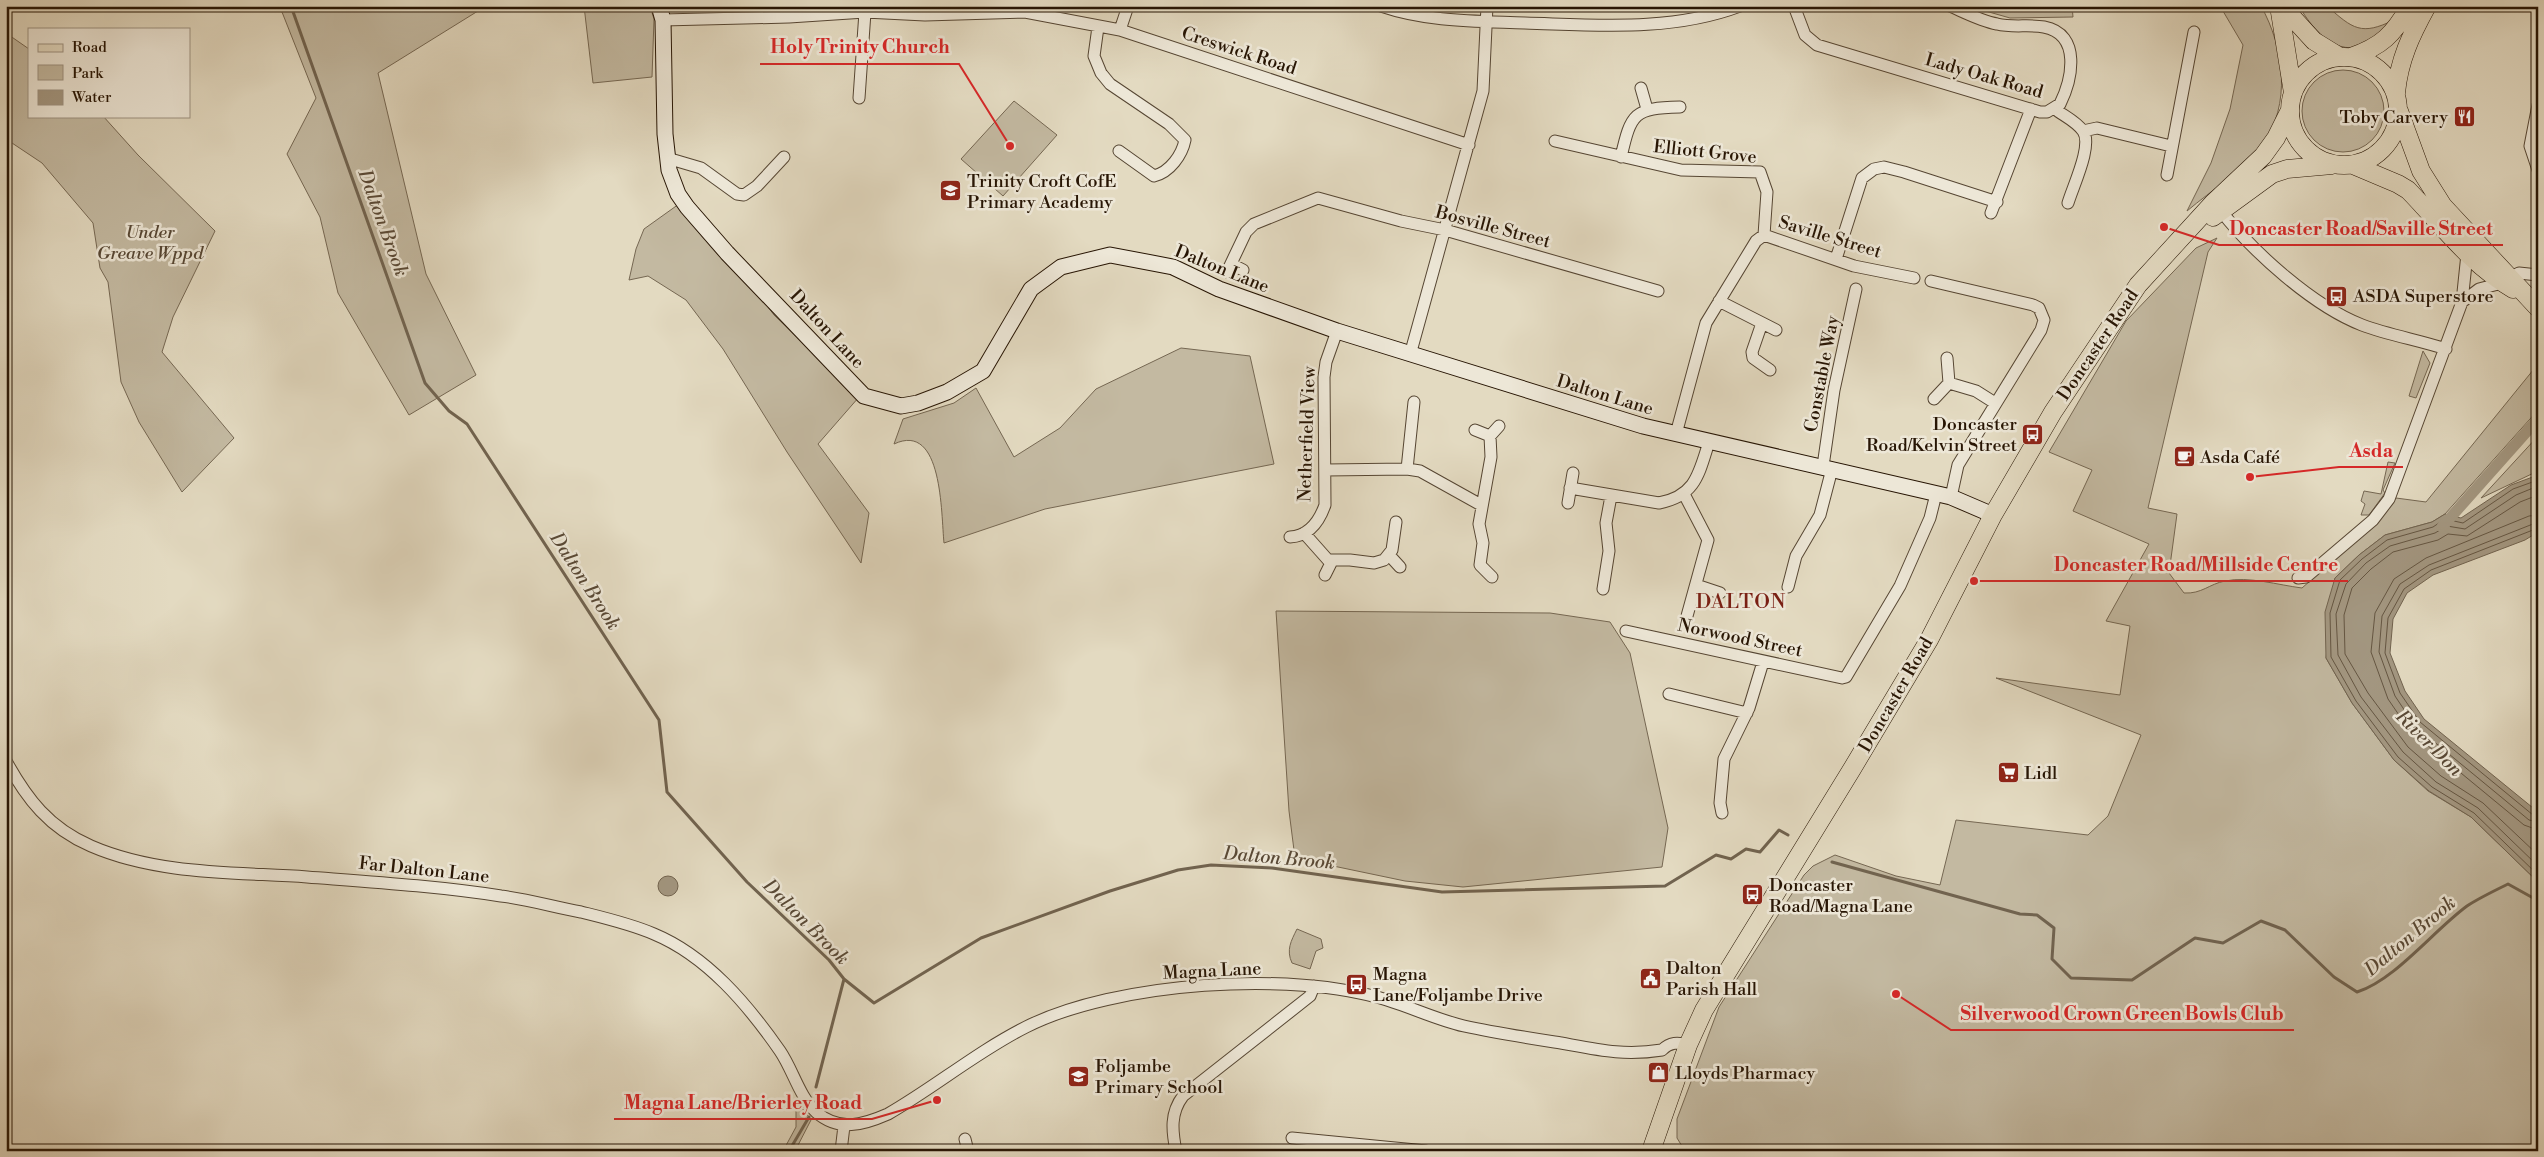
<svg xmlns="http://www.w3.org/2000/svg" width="2544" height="1157" font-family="'Libre Bodoni',serif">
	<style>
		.green { fill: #c3b9a1; stroke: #756752 }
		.water { fill: #a39781; stroke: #71634f }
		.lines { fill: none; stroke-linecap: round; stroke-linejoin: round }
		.shore { stroke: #655642; stroke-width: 1 }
		.stream { stroke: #71634f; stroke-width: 3 }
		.canal { stroke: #a39781; stroke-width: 11 }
		.street-casing { stroke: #564633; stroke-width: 13 }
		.secondary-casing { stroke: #271504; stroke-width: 17 }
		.primary-casing { stroke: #271504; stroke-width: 19 }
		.street { stroke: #ede7d7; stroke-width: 11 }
		.secondary { stroke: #ede7d7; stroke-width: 15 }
		.primary { stroke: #e3dac1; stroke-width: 18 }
		.labels { text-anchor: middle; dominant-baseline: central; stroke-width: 5; stroke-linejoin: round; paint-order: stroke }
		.street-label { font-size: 18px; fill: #271504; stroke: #ede7d7 }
		.poi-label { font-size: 18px; fill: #271504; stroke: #ede7d7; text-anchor: start }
		.park-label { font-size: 18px; font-style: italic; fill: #564633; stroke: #ede7d7 }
		.water-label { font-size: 19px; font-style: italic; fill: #594936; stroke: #ede7d7 }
		.quarter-label { font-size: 20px; letter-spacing: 1px; fill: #7a1f14; stroke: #ede7d7 }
		.leader { fill: none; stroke: #d62828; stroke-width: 2 }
		.callout-dot { fill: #d62828; stroke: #ede7d7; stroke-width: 2 }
		.callout-label { font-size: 19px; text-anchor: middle; font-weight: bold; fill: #d62828; stroke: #ede7d7; stroke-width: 5; stroke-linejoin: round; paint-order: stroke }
	</style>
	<rect width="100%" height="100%" fill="#e3dac1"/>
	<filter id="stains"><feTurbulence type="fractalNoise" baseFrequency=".004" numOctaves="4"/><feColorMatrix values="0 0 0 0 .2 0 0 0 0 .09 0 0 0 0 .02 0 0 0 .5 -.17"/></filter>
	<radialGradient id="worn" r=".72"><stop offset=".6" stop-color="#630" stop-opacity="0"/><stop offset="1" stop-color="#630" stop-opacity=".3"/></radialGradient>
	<path class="green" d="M266 6H486L378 73 426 274 476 375 409 415 338 293 320 217 287 154 316 98 282 12Z
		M584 6H650L654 19 652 77 593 83Z
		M1968 6H2072L2073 17 2010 18Z
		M2220 6H2261C2284 47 2292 105 2262 145 2242 171 2212 190 2187 211L2211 163 2230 109 2243 45Z
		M2299 6H2327C2353 29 2361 36 2394 20 2386 27 2376 39 2367 44 2336 58 2313 30 2299 6Z
		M6 33 29 49V116H103L138 155 215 231 173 317 162 352 234 438 182 492 139 422 121 382 108 282 100 268 93 223 42 163 6 139Z
		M2302 111a41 41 0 1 1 82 0a41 41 0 1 1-82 0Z
		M1014 101 1057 135 1003 196 961 159Z
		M679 204 761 297 774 315 859 397 818 444 869 513 861 563 787 452 723 349 686 300 648 276 629 280 636 249 644 229Z
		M2217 238 2208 252 2148 508 2177 514 2169 573 2184 593C2202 594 2209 584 2225 581 2249 576 2278 585 2302 588L2378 521 2396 498 2426 502 2538 364V410L2445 514 2432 522 2385 535 2359 555 2335 578 2326 658 2352 703 2394 760 2428 791 2471 817 2538 882V1151H1685L1677 1138V1119L1719 1007 1804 875 1813 866 1835 855 1896 876 1940 885 1956 820 2088 835 2108 816 2141 735 1996 678 2120 695 2130 626 2106 621 2149 544 2073 511 2092 470 2049 452 2126 321 2196 248Z
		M1181 348 1250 356 1274 464 1045 509 944 543C941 514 943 421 894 444L903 419 954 403 976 388 1014 457 1060 428 1096 389Z
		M2423 351 2430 363 2416 398 2409 396Z
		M2538 436V471L2481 498Z
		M2388 462 2395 463 2383 490 2385 493 2369 515H2361L2365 504 2361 501 2364 491 2381 494Z
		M1276 611 1550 613 1610 622 1630 653 1668 828 1662 867 1463 887 1405 881 1295 858 1289 811Z
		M1297 929 1321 939 1323 948 1316 951 1310 969 1292 963C1286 950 1291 941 1297 929Z
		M796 1100 811 1120 795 1151H783L796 1127Z"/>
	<path class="water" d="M2538 475V532L2525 540 2433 575 2407 593 2393 619 2390 653 2405 691 2424 719 2538 812V882L2471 817 2429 791 2394 760 2352 703 2326 658 2325 612 2335 578 2359 555 2385 535 2432 522 2445 514 2461 518 2511 485Z
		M658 886a10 10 0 1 1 20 0a10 10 0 1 1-20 0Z"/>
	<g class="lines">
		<path class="shore" d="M2538 480 2513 489 2463 523 2445 519 2433 527 2387 540 2362 559 2340 580 2330 613 2331 657 2356 701 2398 757 2432 787 2474 813 2538 875
			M2538 486 2516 495 2465 529 2447 526 2435 533 2390 546 2366 563 2346 584 2336 614 2338 655 2361 697 2403 752 2436 782 2478 808 2538 866
			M2538 495 2520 502 2467 536 2448 534 2438 540 2393 552 2371 569 2352 588 2344 615 2345 654 2368 693 2408 747 2441 776 2483 803 2538 855
			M2538 515 2529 516 2426 558 2394 579 2375 613 2371 652 2388 699 2410 731 2524 825 2538 830
			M2538 522 2429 565 2400 584 2382 616 2379 652 2395 696 2415 726 2529 820 2538 822
			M2538 528 2431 570 2404 589 2388 618 2385 653 2400 693 2420 722 2533 815 2538 816"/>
		<path class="stream" d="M291 6 425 383 449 411 467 424 659 720 667 792 747 882 829 960 844 979 874 1003 981 938 1110 891 1178 870 1211 865 1272 868 1442 892 1665 886 1716 855 1731 859 1746 849 1760 852 1779 830 1788 835
			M1832 862 2020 914 2037 915 2054 928 2052 959 2071 978 2132 980 2195 938 2223 943 2261 921 2285 930 2334 977 2357 992C2395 980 2433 931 2467 906 2479 898 2494 891 2508 884L2535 899 2538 917
			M816 1087 844 979
			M789 1151 809 1117"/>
		<path class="canal" d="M2442 527 2538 419"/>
		<defs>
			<path id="street" d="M1381 6C1428 22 1476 21 1525 23 1596 25 1671 32 1740 6
				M1794 6 1805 35 1817 45 2040 112H2047L2060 104C2072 80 2082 34 2044 27 2029 24 2013 28 1997 24 1981 21 1966 13 1950 6
				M663 20 789 17 865 12 925 15 1025 12 1120 30 1469 145
				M1098 27 1094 56 1101 73 1110 84 1169 124 1185 140C1182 155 1170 172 1154 176L1119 151
				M1120 30 1128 6
				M1641 88 1647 109
				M859 98 865 12 869 8
				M2538 105 2530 146 2538 170
				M2055 109C2064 116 2076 121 2083 131 2093 145 2073 186 2068 203
				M2083 131 2097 128 2171 146
				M1555 141 1681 170 1760 172 1767 192 1764 235
				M1621 157C1631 113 1634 108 1680 107
				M667 158 701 168 737 194 744 195 757 186 784 157
				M2167 175 2194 32
				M2221 211C2253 252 2313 306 2362 325 2389 335 2418 340 2446 349
				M1991 213 2031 109
				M1764 235 1854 266 1914 278
				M2467 254 2462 302 2479 289 2502 283
				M1836 259 1862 178 1874 169 1884 167 1904 172 1997 202
				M1231 264 1243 270
				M1227 272 1246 232 1254 224 1318 198 1401 221 1445 230 1658 291
				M2511 277 2519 273 2538 275
				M1931 281 2033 305 2039 308 2044 320 2041 330 1958 465 1951 497
				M1719 301 1776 330
				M1762 323 1752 352 1753 358 1770 370
				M1410 355 1483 91 1487 6
				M1949 383 1976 391 1995 403
				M1934 399 1949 383 1947 358
				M1475 430 1490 436 1499 426
				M1676 434 1706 323 1756 241 1764 235
				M1490 436 1491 457 1479 524 1483 543 1480 565 1492 577
				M1823 466 1834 390 1856 289
				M1407 469 1414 402
				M1326 470 1407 469 1420 471 1481 505
				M1570 488 1659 503C1696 496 1699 473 1709 442
				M1684 494 1708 540 1687 616
				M1568 503 1573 473
				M1304 533 1328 560H1350L1374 563 1384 560 1392 550 1396 522
				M1290 537C1309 536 1319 522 1325 505L1324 377 1326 362 1337 331
				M1389 555 1400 567
				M1325 575 1332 561
				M2298 578 2306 577 2373 520 2389 499 2462 302
				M1696 585 1720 593
				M1788 587 1796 556 1820 515 1832 469
				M1603 589 1609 551 1606 523 1611 496
				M1626 631 1842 678 1846 677 1900 586 1930 518 1936 494
				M1669 694 1747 713
				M6 761C27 799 49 828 91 846 158 875 235 872 307 877 372 882 436 886 501 896 527 899 554 907 581 912 605 918 631 924 654 934 707 956 748 1005 780 1051 793 1070 799 1096 816 1112 839 1132 863 1125 888 1114 935 1087 978 1051 1026 1027 1115 982 1292 970 1387 1000 1413 1008 1438 1020 1464 1026 1496 1033 1529 1038 1561 1043 1599 1050 1624 1056 1662 1050 1670 1042 1678 1042 1688 1045
				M1722 813 1720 803 1724 759 1749 708 1763 662
				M1292 1138 1426 1151
				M965 1139 968 1151
				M841 1151 844 1126
				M1176 1151C1172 1131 1170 1113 1183 1096L1310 996 1314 986"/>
			<path id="secondary" d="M659 6 663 20 665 134 669 170 678 194 687 207 727 253 864 396 901 406 918 403 947 392 983 371 1031 289 1061 267 1110 255 1173 267 1219 289 1337 331 1643 426 1951 497 1993 515"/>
			<path id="primary" d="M2279 6 2293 93
				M2282 6 2314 41 2340 57
				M2290 111a54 54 0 1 1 108 0a54 54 0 1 1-108 0Z
				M2351 57C2382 46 2393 35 2410 6
				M2396 93C2399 60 2411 35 2427 6
				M2399 111 2421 171 2443 206 2538 308
				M2353 165 2398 184 2408 190C2442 225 2470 264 2513 289
				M2213 217 2272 174 2287 169 2332 165
				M1651 1151 1688 1045 1704 1010 1852 769 1929 640 1993 515 2053 412 2138 285 2213 203 2263 156 2276 138 2290 110"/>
		</defs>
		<use href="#street" class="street-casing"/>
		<use href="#secondary" class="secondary-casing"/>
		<use href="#primary" class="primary-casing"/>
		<use href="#street" class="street"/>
		<use href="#secondary" class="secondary"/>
		<use href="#primary" class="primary"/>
	</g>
	<defs>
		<symbol id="restaurant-square" viewBox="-11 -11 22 22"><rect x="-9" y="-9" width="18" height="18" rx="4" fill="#8f2418" stroke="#ede7d7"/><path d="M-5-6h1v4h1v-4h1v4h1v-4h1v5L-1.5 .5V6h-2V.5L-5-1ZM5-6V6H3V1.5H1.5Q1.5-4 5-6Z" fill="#fff"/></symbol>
		<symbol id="school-square" viewBox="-11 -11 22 22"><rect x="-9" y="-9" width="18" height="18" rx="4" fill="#8f2418" stroke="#ede7d7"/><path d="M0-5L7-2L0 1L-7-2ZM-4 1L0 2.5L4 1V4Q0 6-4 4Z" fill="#fff"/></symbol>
		<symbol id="bus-square" viewBox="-11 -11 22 22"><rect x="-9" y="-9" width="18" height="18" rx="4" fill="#8f2418" stroke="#ede7d7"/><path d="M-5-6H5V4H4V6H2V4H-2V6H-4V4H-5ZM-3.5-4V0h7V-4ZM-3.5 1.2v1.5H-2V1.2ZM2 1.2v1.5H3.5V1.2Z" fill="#fff"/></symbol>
		<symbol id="cafe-square" viewBox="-11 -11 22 22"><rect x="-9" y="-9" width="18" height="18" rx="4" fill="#8f2418" stroke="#ede7d7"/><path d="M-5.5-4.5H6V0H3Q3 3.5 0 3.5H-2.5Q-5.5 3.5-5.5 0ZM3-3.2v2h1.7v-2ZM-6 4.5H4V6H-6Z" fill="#fff"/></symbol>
		<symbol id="supermarket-square" viewBox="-11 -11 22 22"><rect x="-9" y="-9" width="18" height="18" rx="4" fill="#8f2418" stroke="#ede7d7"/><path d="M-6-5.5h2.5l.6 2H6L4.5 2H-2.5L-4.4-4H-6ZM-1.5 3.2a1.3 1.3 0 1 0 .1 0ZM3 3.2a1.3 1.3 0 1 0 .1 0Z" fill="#fff"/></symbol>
		<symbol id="civic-square" viewBox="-11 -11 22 22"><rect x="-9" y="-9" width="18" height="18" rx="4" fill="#8f2418" stroke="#ede7d7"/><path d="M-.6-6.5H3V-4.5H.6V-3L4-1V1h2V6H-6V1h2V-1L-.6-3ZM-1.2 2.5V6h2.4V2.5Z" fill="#fff"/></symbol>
		<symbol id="shop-square" viewBox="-11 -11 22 22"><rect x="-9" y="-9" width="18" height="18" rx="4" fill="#8f2418" stroke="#ede7d7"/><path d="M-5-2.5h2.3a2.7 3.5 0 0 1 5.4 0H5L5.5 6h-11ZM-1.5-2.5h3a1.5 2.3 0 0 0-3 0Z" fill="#fff"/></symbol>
	</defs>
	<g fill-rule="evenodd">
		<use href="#restaurant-square" x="2452" y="104" width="25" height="25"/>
		<use href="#school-square" x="938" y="178" width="25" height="25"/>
		<use href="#bus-square" x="2324" y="284" width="25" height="25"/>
		<use href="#bus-square" x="2020" y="422" width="25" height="25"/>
		<use href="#cafe-square" x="2172" y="444" width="25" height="25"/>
		<use href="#supermarket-square" x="1996" y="760" width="25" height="25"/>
		<use href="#bus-square" x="1740" y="882" width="25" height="25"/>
		<use href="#civic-square" x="1638" y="966" width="25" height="25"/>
		<use href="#bus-square" x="1344" y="972" width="25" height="25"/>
		<use href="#shop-square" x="1646" y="1060" width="25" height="25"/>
		<use href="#school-square" x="1066" y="1064" width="25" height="25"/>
	</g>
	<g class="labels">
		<g class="street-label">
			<text transform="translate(1239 51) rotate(18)">Creswick Road</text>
			<text transform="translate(1984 76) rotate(16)">Lady Oak Road</text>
			<text transform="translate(1705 152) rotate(6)">Elliott Grove</text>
			<text transform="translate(1493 227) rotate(15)">Bosville Street</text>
			<text transform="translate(1830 237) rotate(17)">Saville Street</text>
			<text transform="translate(1222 269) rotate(22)">Dalton Lane</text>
			<text transform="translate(827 329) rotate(47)">Dalton Lane</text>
			<text transform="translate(2098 345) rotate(-56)">Doncaster Road</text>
			<text transform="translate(1822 374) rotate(-79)">Constable Way</text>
			<text transform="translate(1605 395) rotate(17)">Dalton Lane</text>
			<text transform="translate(1307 434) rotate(-88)">Netherfield View</text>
			<text transform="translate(1740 638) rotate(12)">Norwood Street</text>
			<text transform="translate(1896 695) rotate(-60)">Doncaster Road</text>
			<text transform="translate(424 870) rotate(6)">Far Dalton Lane</text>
			<text transform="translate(1212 971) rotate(-3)">Magna Lane</text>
		</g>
		<g class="poi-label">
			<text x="2448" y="117" text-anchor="end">Toby Carvery</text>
			<text x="967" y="181">Trinity Croft CofE<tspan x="967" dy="21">Primary Academy</tspan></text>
			<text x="2353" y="296">ASDA Superstore</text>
			<text x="2017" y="424" text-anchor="end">Doncaster<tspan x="2017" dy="21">Road/Kelvin Street</tspan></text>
			<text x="2200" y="457">Asda Café</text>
			<text x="2024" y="773">Lidl</text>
			<text x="1769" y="885">Doncaster<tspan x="1769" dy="21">Road/Magna Lane</tspan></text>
			<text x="1666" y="968">Dalton<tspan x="1666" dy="21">Parish Hall</tspan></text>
			<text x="1373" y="974">Magna<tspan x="1373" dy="21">Lane/Foljambe Drive</tspan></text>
			<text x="1095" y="1066">Foljambe<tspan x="1095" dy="21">Primary School</tspan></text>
			<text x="1675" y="1073">Lloyds Pharmacy</text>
		</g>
		<g class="park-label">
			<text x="150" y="232">Under<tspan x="150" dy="21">Greave Wppd</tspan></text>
		</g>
		<g class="water-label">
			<text transform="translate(383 223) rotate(70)">Dalton Brook</text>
			<text transform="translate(585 581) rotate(57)">Dalton Brook</text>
			<text transform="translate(2429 743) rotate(45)">River Don</text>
			<text transform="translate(1279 858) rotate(5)">Dalton Brook</text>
			<text transform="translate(806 922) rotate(45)">Dalton Brook</text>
			<text transform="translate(2410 936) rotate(-40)">Dalton Brook</text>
		</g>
		<g class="quarter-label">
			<text x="1741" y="602">DALTON</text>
		</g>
	</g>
	<path class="leader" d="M1010 146L959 64H760M2164 227L2219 245H2503M2250 477L2339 467H2403M1974 581L2044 581H2348M1896 994L1951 1030H2294M937 1100L872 1119H614"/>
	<g class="callout-dot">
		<circle cx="1010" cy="146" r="5"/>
		<circle cx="2164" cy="227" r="5"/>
		<circle cx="2250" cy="477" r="5"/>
		<circle cx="1974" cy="581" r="5"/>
		<circle cx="1896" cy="994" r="5"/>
		<circle cx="937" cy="1100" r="5"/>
	</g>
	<g class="callout-label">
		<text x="860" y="53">Holy Trinity Church</text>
		<text x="2361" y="235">Doncaster Road/Saville Street</text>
		<text x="2371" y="457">Asda</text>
		<text x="2196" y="571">Doncaster Road/Millside Centre</text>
		<text x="2122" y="1020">Silverwood Crown Green Bowls Club</text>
		<text x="743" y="1109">Magna Lane/Brierley Road</text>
	</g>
	<rect width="2544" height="1157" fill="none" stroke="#e3dac1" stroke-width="25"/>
	<rect x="8" y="8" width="2529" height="1142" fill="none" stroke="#271504" stroke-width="2.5"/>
	<rect x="12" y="12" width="2519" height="1132" fill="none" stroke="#271504"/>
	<rect x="28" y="28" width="162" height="90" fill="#ede7d7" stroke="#9e9383"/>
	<rect x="38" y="44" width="25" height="8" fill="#e3dac1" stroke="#9e9383"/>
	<text x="72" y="52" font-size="15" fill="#271504">Road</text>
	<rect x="38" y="65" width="25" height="15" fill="#c3b9a1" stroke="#9e9383"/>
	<text x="72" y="78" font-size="15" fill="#271504">Park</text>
	<rect x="38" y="90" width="25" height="15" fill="#a39781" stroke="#9e9383"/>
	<text x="72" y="102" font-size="15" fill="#271504">Water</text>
	<rect width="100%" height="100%" filter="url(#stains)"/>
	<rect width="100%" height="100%" fill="url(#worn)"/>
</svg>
